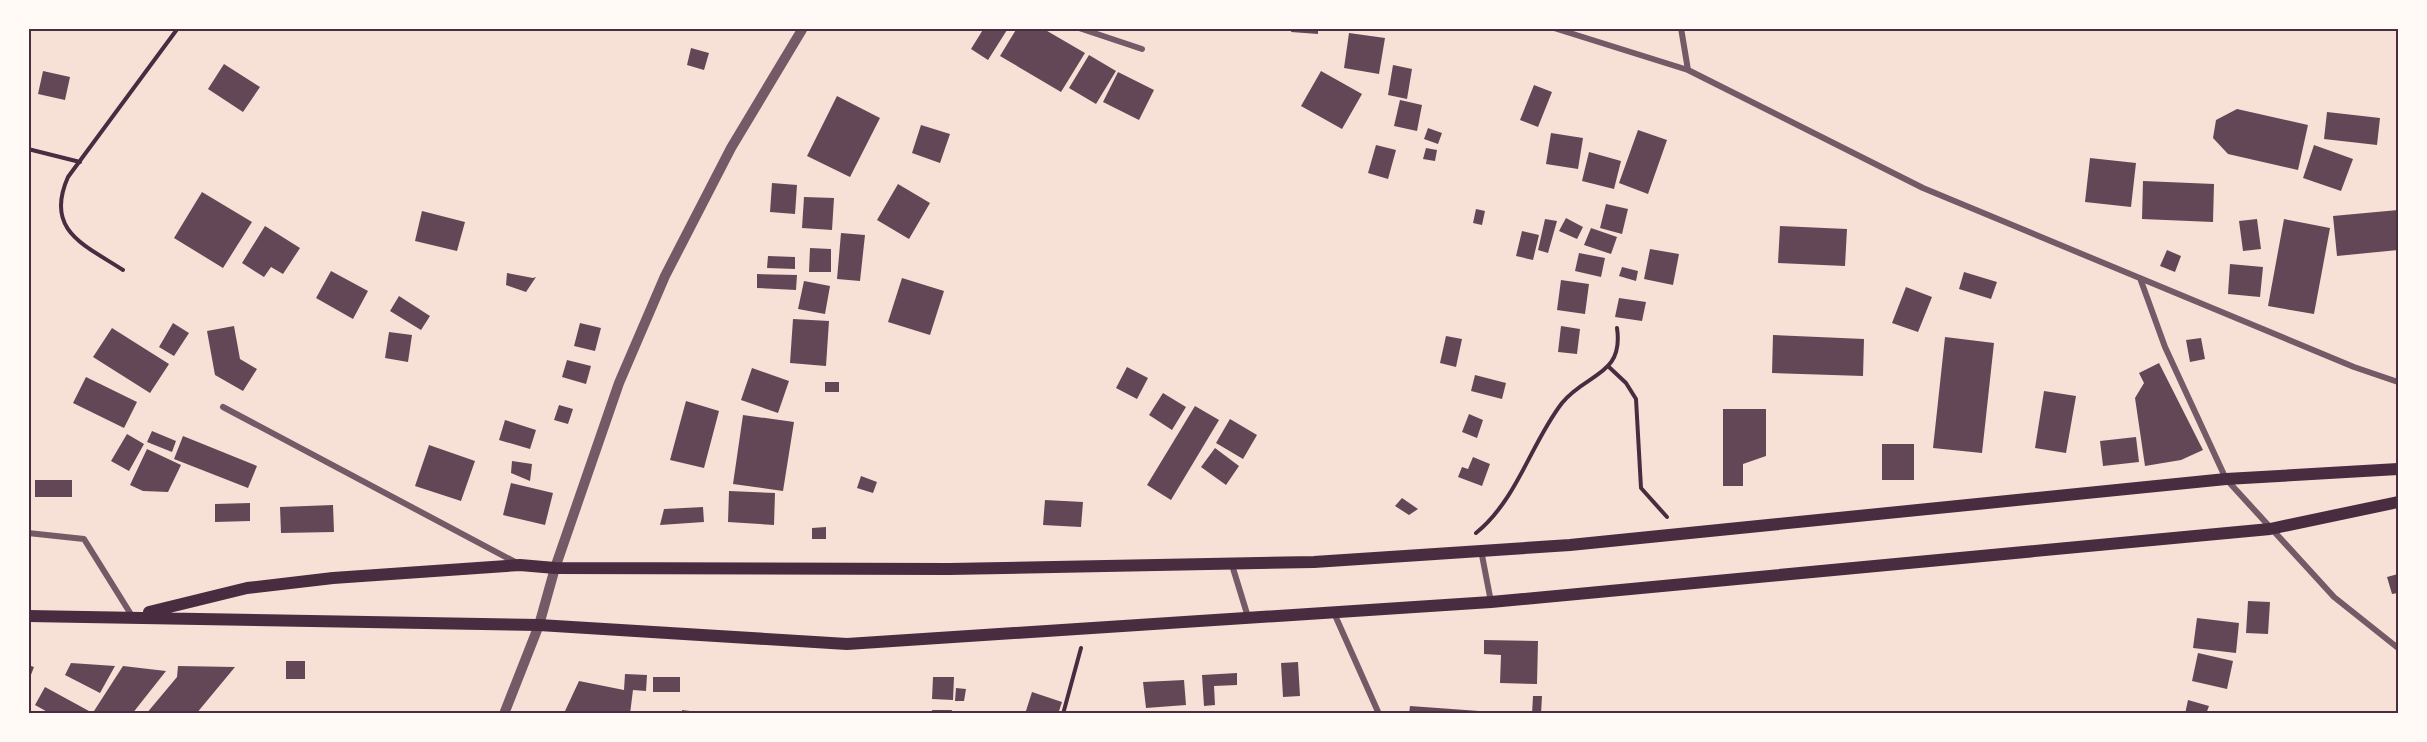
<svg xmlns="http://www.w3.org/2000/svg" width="2427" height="742" font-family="'Fira Sans Condensed',sans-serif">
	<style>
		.building { fill: #644757 }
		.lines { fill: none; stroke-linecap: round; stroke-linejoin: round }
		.path { stroke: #4a2c40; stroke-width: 4 }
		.minor { stroke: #755966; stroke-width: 6 }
		.tertiary { stroke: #755966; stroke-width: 10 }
		.secondary { stroke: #4a2c40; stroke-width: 12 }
		.neatline { fill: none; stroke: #4a2c40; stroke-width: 2 }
	</style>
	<rect width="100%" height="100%" fill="#f7e1d7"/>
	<path class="building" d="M984 28 1007 30 988 60 971 49Z
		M1017 28H1042L1085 53 1061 92 1000 56Z
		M1292 28H1318V34L1291 32Z
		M1349 33 1385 38 1379 74 1344 68Z
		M691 48 709 53 704 70 687 65Z
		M1089 55 1116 71 1096 104 1069 88Z
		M224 64 260 87 243 112 208 89Z
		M1393 65 1412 69 1407 99 1388 95Z
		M43 71 70 77 65 100 38 94Z
		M1321 71 1362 94 1342 129 1301 106Z
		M1118 72 1154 90 1139 120 1103 102Z
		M1534 85 1552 92 1538 127 1520 120Z
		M837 96 880 118 850 177 807 156Z
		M1400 100 1422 105 1417 131 1394 126Z
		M2237 109 2308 125 2298 170 2228 154 2213 138 2216 120Z
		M2327 112 2380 118 2377 145 2324 139Z
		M921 125 950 134 940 163 912 153Z
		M1428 128 1442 133 1438 144 1424 139Z
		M1638 130 1667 140 1648 194 1619 183Z
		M1551 133 1583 138 1578 169 1546 164Z
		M1376 145 1396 150 1388 179 1368 173Z
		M2314 145 2353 159 2341 191 2303 178Z
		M1426 148 1437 150 1435 161 1423 159Z
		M1589 152 1621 161 1614 189 1582 181Z
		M2090 158 2136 163 2131 207 2085 202Z
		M2143 181 2214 184 2213 222 2142 219Z
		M772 183 797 185 795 214 770 212Z
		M898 184 930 203 909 239 877 220Z
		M202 192 252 222 223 268 174 238Z
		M804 197 834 198 832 230 802 228Z
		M1606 204 1628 209 1622 234 1600 228Z
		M1476 209 1485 211 1482 225 1473 223Z
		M2398 210V250L2337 256 2333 216Z
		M422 211 465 222 457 251 415 241Z
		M1566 218 1583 227 1577 239 1559 231Z
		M1545 219 1557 221 1548 253 1538 250Z
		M2257 219 2261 249 2243 251 2239 221Z
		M2284 219 2330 228 2314 314 2268 306Z
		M265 226 300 248 283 274 271 267 264 277 242 263Z
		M1780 226 1847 229 1845 266 1778 263Z
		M1591 228 1617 237 1611 254 1584 245Z
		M1522 231 1539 235 1533 260 1516 256Z
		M841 233 865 235 860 281 837 279Z
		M810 248 831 249V272H809Z
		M1650 249 1679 254 1673 285 1644 279Z
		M2167 250 2181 256 2175 272 2160 266Z
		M1579 253 1605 258 1601 277 1575 271Z
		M768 256 795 257V269L767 268Z
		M2230 264 2263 267 2260 297 2228 294Z
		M1622 267 1638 271 1636 281 1619 276Z
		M331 271 368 291 353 319 316 298Z
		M1964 272 1997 282 1991 299 1959 289Z
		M507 273 533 278 536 277 526 292 506 285Z
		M757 274 797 275 796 290 757 288Z
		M902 278 944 291 930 335 888 322Z
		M1561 280 1589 284 1585 314 1557 310Z
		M804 281 830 286 825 314 798 309Z
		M1906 287 1932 297 1918 332 1892 323Z
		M399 296 430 316 421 330 390 311Z
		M1619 298 1646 302 1642 321 1615 317Z
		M793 319 829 321 826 366 790 363Z
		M173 323 189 333 174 356 159 347Z
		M580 323 601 328 595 351 574 346Z
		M234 326 240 359 257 369 243 391 215 375 207 331Z
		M1561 326 1580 329 1577 354 1558 352Z
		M112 328 169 364 150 393 93 357Z
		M389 332 412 335 408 362 385 358Z
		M1773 335 1864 339 1863 376 1772 373Z
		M1446 336 1462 339 1456 367 1440 363Z
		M1945 337 1994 343 1982 453 1933 448Z
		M2201 338 2205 359 2190 362 2186 340Z
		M567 360 591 366 586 384 562 377Z
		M2159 363 2203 450 2181 460 2145 466 2135 398 2144 383 2139 373Z
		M1127 367 1148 378 1137 399 1116 388Z
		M752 368 789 381 778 413 741 400Z
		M1475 375 1506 383 1502 399 1471 391Z
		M86 377 137 402 124 428 73 403Z
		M825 382H839V392H825Z
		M2044 391 2076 396 2066 453 2035 448Z
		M1163 393 1186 407 1172 430 1149 415Z
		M686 401 719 411 704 468 670 460Z
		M559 405 573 409 568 424 554 420Z
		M1195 406 1219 420 1171 500 1147 485Z
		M1723 409H1766V456L1743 464V486H1723Z
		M1469 414 1483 420 1477 438 1462 432Z
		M743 415 794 422 783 491 733 484Z
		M1230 419 1257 435 1243 459 1216 443Z
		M505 420 536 430 530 449 499 440Z
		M152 431 176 441 172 452 147 442Z
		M127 434 144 444 129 471 111 461Z
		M183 436 257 466 248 488 174 459Z
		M2136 437 2139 462 2103 466 2100 441Z
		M1882 444H1914V480H1882Z
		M429 445 475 461 461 501 415 486Z
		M1215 448 1239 466 1226 485 1201 467Z
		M147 449 181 465 168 492 143 491 130 485Z
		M1473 457 1490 464 1482 486 1458 477 1462 467 1468 469Z
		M512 461 532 464 530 481 511 473Z
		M861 476 877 482 873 493 857 488Z
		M35 480H72V497H35Z
		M511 483 553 493 545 525 503 515Z
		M729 491 775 493 774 525 728 522Z
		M1402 498 1418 509 1409 515 1395 506Z
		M1045 500 1083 502 1081 527 1043 525Z
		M250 503V521L215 522V504Z
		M333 505 334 532 281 533 280 507Z
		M703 507 704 522 660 525 664 509Z
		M826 527V539H812V528Z
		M2398 574V593L2392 594 2387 577Z
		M2248 601 2270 602 2268 634 2246 633Z
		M2197 618 2239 623 2236 653 2193 648Z
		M1484 640 1538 641 1537 684 1500 683 1501 655 1484 654Z
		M2198 653 2233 661 2227 689 2192 681Z
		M286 661H305V679H286Z
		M1298 662 1300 696 1283 697 1281 663Z
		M71 663 115 666 100 693 65 675Z
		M28 665 34 667 29 680H28Z
		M123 666 166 671 132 714H97L94 711Z
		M178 666 235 667 196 714H146L177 677Z
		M1237 673V685L1214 686 1215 705 1204 706 1202 675Z
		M625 674 647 675 646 691 633 690 630 714 565 711 579 681 624 690Z
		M653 677H680V692H653Z
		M933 677H954L953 700 932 699Z
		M1184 680 1186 705 1146 708 1143 682Z
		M45 687 89 711 87 714H51L35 705Z
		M956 688 966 689 964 701H955Z
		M1032 692 1062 702 1058 714H1025Z
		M1533 696H1542L1541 714H1532Z
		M2188 700 2209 706 2206 714H2185Z
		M1410 706 1493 712V714H1409Z
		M682 710 698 712V714H682Z
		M932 710H952L951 714H932Z"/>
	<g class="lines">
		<path class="path" d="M28 149 80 162
			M123 270C85 245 44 231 68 177L178 28
			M1609 367 1626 383 1636 399 1641 488 1667 517
			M1476 533C1517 500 1531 443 1562 403 1586 373 1624 376 1617 328
			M1063 714 1081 648"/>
		<path class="minor" d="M1079 28 1142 49
			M1554 28 1688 70 1923 188 2354 367 2398 382
			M1681 28 1688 70
			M2140 278 2165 347 2226 479 2334 597 2398 648
			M223 407 517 563
			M28 533 84 539 132 616
			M1481 550 1491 602
			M1232 565 1248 617
			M1334 613 1379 714"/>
		<path class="tertiary" d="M504 714 539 625 555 568 619 383 665 276 731 148 803 28"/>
		<path class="secondary" d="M149 612 247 588 333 578 520 565 555 568 949 569 1314 562 1570 545 2226 479 2398 469
			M28 616 539 625 847 644 1491 602 2270 529 2398 502"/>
	</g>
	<rect width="2427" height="742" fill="none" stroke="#fffaf5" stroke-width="60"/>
	<rect x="30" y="30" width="2367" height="682" class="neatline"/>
</svg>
